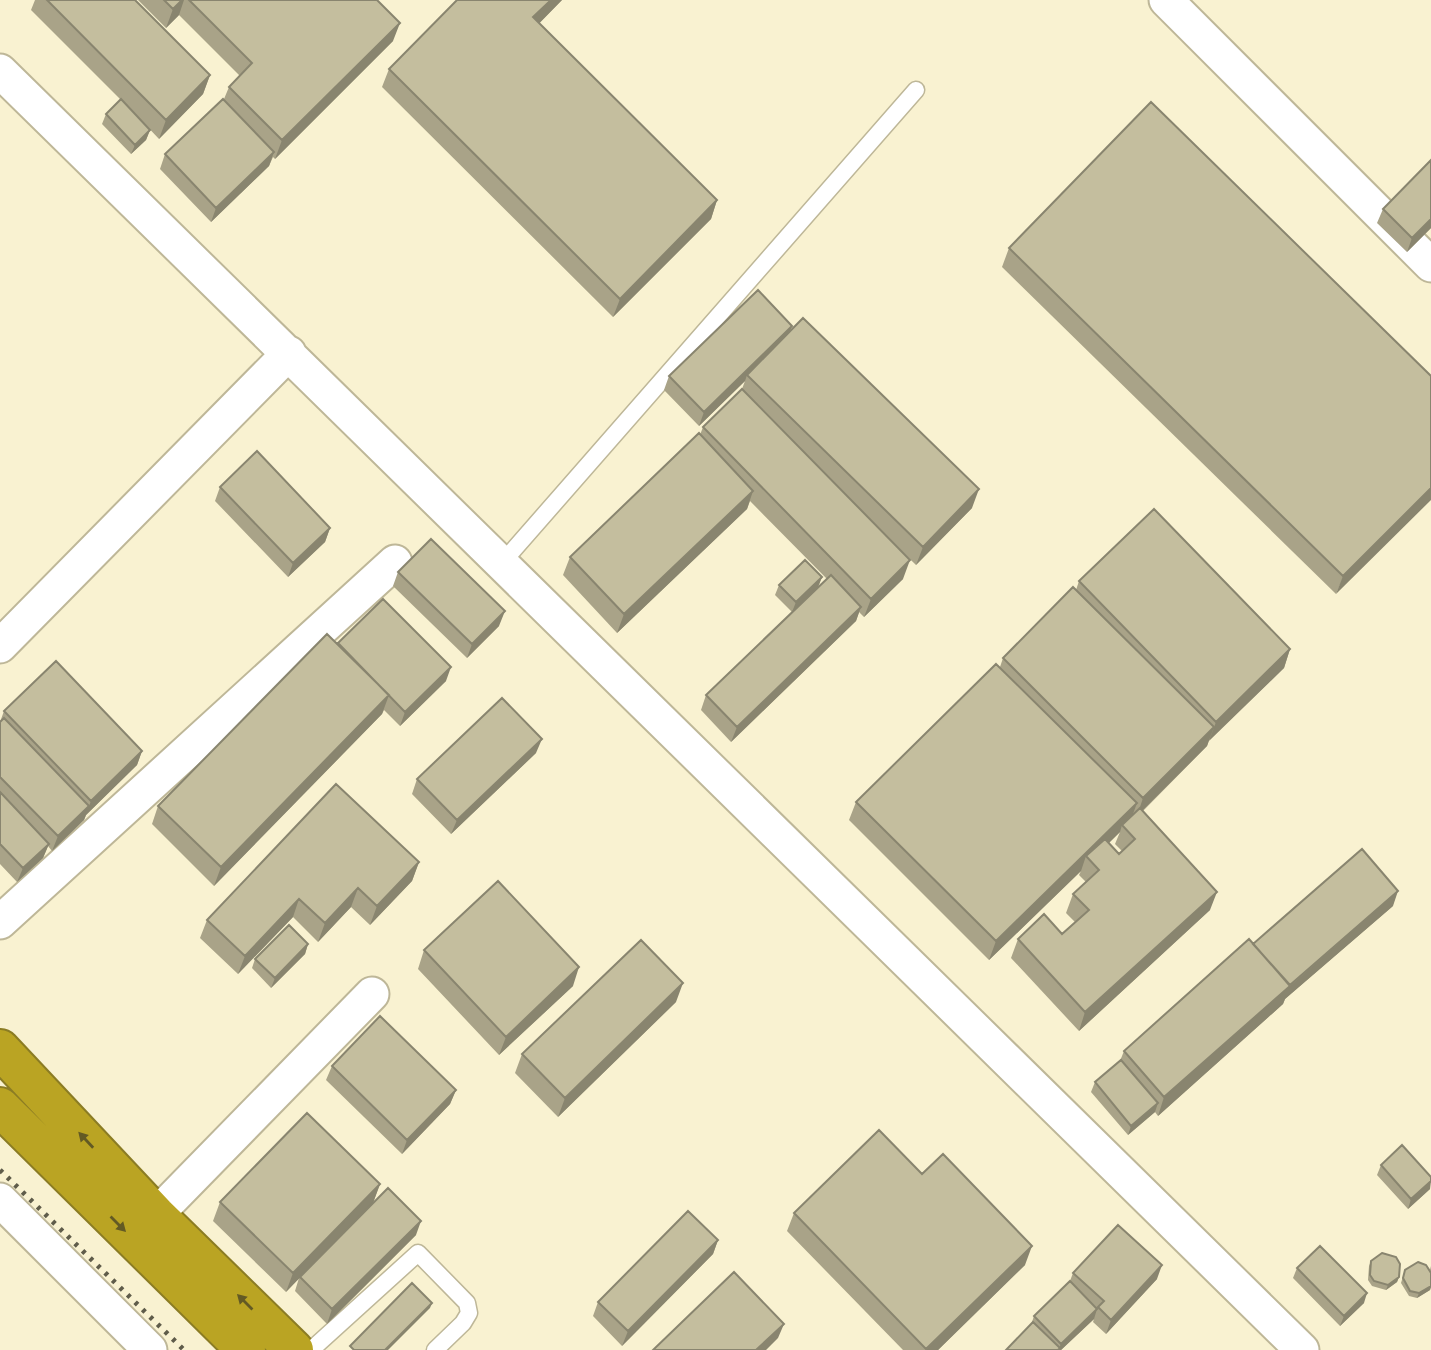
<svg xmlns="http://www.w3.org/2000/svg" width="1431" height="1350" font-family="'Golos Text',sans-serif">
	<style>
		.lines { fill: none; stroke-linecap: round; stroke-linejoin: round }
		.lane-casing { stroke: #beb798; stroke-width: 19 }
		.street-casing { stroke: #beb798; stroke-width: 37 }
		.highway-casing { stroke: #8b7c24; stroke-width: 42 }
		.lane { stroke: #fff; stroke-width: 16 }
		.street { stroke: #fff; stroke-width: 33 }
		.highway { stroke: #baa423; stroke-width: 38 }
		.rail { stroke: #5f5c4a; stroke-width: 5; stroke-dasharray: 3.5 7; stroke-linecap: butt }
		.wall { fill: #a9a388; fill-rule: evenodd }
		.shaded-wall { fill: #89856f }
		.building { fill: #c4be9e; stroke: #89856f; stroke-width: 2 }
		.oneway { fill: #635a24 }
	</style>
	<rect width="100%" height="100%" fill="#f9f2d1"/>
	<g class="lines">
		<defs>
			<path id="lane" d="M502 563 916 90
				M311 1350 418 1253 467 1303 469 1313 463 1323 435 1350"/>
			<path id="street" d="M1166 0 1431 265
				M0 71 1302 1350
				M0 646 289 353
				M0 922 395 562
				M0 1200 150 1350
				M156 1215 372 994"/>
			<path id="highway" d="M0 1049 156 1215 294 1350
				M0 1107 246 1350"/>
		</defs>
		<use href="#lane" class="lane-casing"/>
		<use href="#street" class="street-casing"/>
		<use href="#highway" class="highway-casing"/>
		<use href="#lane" class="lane"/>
		<use href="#street" class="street"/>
		<use href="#highway" class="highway"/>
		<path class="rail" d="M0 1170 184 1350"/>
	</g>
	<path class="wall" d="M35 0H135L210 75 203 94 159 139 142 121 150 130 146 140 131 154 102 124 106 114 121 100 31 10Z
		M138 0H377L393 41 275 159 273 157 269 166 211 222 160 169 165 154 224 99 229 87 240 76 179 15 166 28Z
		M457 0H562L539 23 717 200 711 219 613 317 382 87 389 69Z
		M1383 209 1431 228 1407 252 1377 223Z
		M1009 248 1431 376 1336 594 1002 267Z
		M790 331 972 508 916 565 873 523 903 579 864 617 859 612 856 621 731 742 701 710 706 695 792 612 775 595 779 585 822 577 818 587 827 579 750 501 747 509 617 633 563 575 570 557 700 435 703 427 742 389 745 381 699 426 664 390 669 376Z
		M220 487 330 528 325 542 288 577 215 501Z
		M398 572 499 626 467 658 393 586Z
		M1079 581 1290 649 1284 668 1209 740 1207 746 1143 811 1210 910 1079 1031 1011 958 1018 939 1062 934 1075 922 1066 913 1073 894 1086 882 1079 875 1081 871 989 960 849 820 856 802 1000 667 1003 658 1076 590ZM1120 832 1115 844 1122 851 1119 854 1109 843Z
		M338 643 446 681 400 726 384 710 382 714 214 886 152 824 158 806Z
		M4 711 142 751 137 765 86 815 84 820 52 851 48 846 43 858 17 882 0 864V722Z
		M536 753 451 834 412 794 417 779Z
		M419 862 412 881 370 925 351 907 318 942 293 917 238 974 200 938 207 920Z
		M1393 906 1285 999 1283 1004 1158 1116 1155 1112 1128 1135 1091 1092 1095 1082 1120 1061 1124 1051 1253 944Z
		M308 944 305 954 271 988 252 968 255 959Z
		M424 950 573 986 499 1055 418 969Z
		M676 1002 558 1117 515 1073 522 1054Z
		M332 1066 456 1090 450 1104 402 1154 326 1080Z
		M1381 1165 1430 1189 1408 1209 1377 1175Z
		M922 1174 1025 1265 938 1350H903L787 1231 794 1213Z
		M380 1184 373 1203 416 1235 327 1324 295 1291 299 1278 286 1292 213 1221 220 1202Z
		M718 1240 713 1254 622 1346 593 1316 598 1302Z
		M1371 1261 1399 1277 1397 1282 1386 1290 1372 1286 1368 1280 1369 1266Z
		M1431 1266V1287L1430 1290 1417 1298 1409 1296 1401 1283 1405 1270 1431 1273 1430 1270Z
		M1297 1268 1364 1303 1340 1326 1293 1278Z
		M1073 1273 1157 1279 1106 1334 1093 1322 1096 1313 1094 1319 1061 1350H1006L1031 1325 1034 1316 1070 1281Z"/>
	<path class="shaded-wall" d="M182 0H184L179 15 166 28 173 9Z
		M551 0H562L527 36 533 17Z
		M400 23 393 41 275 159 282 140Z
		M210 75 203 94 159 139 166 120Z
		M150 130 146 140 131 154 135 145Z
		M274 152 269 166 211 222 216 208Z
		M717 200 711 219 613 317 620 299Z
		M1431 219V228L1407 252 1412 238Z
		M792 326 787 340 747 375 745 381 699 426 704 412Z
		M1431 488V500L1336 594 1343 576Z
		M979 489 972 508 916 565 923 547Z
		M753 491 747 509 617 633 624 614Z
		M330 528 325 542 288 577 293 563Z
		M910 560 903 579 864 617 871 599Z
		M822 577 818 587 792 612 796 602Z
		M861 607 856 621 731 742 737 727Z
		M505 611 499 626 467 658 472 644Z
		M1290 649 1284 668 1209 741 1216 722Z
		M451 667 446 681 400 726 405 712Z
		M389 695 382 714 214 886 221 867Z
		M1214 727 1207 746 1137 816 1143 798Z
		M542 739 536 753 451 834 457 820Z
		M142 751 137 765 86 815 84 820 52 851 58 836 89 806 91 801Z
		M1137 803 1130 822 1122 825 1120 832 1090 861 1086 856 1081 871 989 960 996 941Z
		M49 844 43 858 17 882 23 868Z
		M419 862 412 881 370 925 377 906Z
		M358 888 351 907 318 942 325 923Z
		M1398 891 1393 906 1285 999 1283 1004 1158 1116 1164 1097Z
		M1217 892 1210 910 1079 1031 1085 1012Z
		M299 899 293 917 238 974 245 956Z
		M308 944 305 954 271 988 275 978Z
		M579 967 573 986 499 1055 506 1037Z
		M683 983 676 1002 558 1117 565 1098Z
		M456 1090 450 1104 402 1154 407 1140Z
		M1158 1103 1155 1112 1128 1135 1131 1126Z
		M1431 1181 1430 1189 1408 1209 1411 1199Z
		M380 1184 373 1203 286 1292 293 1273Z
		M421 1221 416 1235 327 1324 332 1309Z
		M718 1240 713 1254 622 1346 628 1331Z
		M1032 1246 1025 1265 938 1350H926Z
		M1162 1265 1157 1279 1106 1334 1111 1320Z
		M1399 1277 1397 1282 1386 1290 1388 1285Z
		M1431 1286 1430 1290 1417 1298 1419 1293Z
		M1367 1293 1364 1303 1340 1326 1344 1316Z
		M432 1303 430 1308 388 1350H385Z
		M1097 1309 1094 1319 1061 1350H1058L1061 1344Z
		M784 1324 778 1338 766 1350H756Z"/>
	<path class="building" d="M47 0H135L210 75 166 120Z
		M164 0H182L173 9Z
		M189 0H377L400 23 282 140 229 87 252 63Z
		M457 0H551L533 17 717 200 620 299 389 69Z
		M121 99 150 130 135 145 106 114Z
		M223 99 274 152 216 208 165 154Z
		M1151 102 1431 376V488L1343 576 1009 248Z
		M1431 160V219L1412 238 1383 209Z
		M758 290 792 326 704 412 669 376Z
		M803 318 979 489 923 547 747 375Z
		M742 389 910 560 871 599 703 427Z
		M699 433 753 491 624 614 570 557Z
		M257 451 330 528 293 563 220 487Z
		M1154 509 1290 649 1216 722 1079 581Z
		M431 539 505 611 472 644 398 572Z
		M805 560 822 577 796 602 779 585Z
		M831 575 861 607 737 727 706 695Z
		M1073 587 1214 727 1143 798 1003 658Z
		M383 599 451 667 405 712 338 643Z
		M327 634 389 695 221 867 158 806Z
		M56 661 142 751 91 801 4 711Z
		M996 664 1137 803 996 941 856 802Z
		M502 698 542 739 457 820 417 779Z
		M4 718 89 806 58 836 0 777V722Z
		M336 784 419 862 377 906 358 888 325 923 299 899 245 956 207 920Z
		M0 792 49 844 23 868 0 844Z
		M1140 808 1217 892 1085 1012 1018 939 1044 914 1062 934 1089 910 1073 894 1099 870 1086 856 1105 839 1119 854 1135 839 1122 825Z
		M1362 849 1398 891 1290 985 1253 944Z
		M498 881 579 967 506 1037 424 950Z
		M289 925 308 944 275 978 255 959Z
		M1249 939 1290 986 1164 1097 1124 1051Z
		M641 940 683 983 565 1098 522 1054Z
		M380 1016 456 1090 407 1140 332 1066Z
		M1121 1060 1158 1103 1131 1126 1095 1082Z
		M307 1113 380 1184 293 1273 220 1202Z
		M879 1130 922 1174 943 1154 1032 1246 926 1349 794 1213Z
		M1402 1145 1431 1177V1181L1411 1199 1381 1165Z
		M388 1188 421 1221 332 1309 300 1277Z
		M688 1211 718 1240 628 1331 598 1302Z
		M1118 1225 1162 1265 1111 1320 1098 1307 1104 1301 1073 1273Z
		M1320 1246 1367 1293 1344 1316 1297 1268Z
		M1382 1253 1396 1257 1400 1264 1399 1277 1388 1285 1374 1281 1370 1275 1371 1261Z
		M1418 1262 1426 1265 1431 1273V1286L1419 1293 1410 1291 1403 1278 1405 1270Z
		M734 1272 784 1324 756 1350H653Z
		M1070 1281 1097 1309 1061 1344 1034 1316Z
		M412 1283 432 1303 385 1350H354L350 1346Z
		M1033 1322 1060 1348 1058 1350H1006Z"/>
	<defs><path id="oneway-solid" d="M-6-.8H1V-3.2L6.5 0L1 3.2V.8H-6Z" transform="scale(1.75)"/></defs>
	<g class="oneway">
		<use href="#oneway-solid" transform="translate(86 1140) rotate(-133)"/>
		<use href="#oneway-solid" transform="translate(118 1224) rotate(45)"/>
		<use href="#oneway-solid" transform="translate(245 1302) rotate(-135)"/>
	</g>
</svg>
